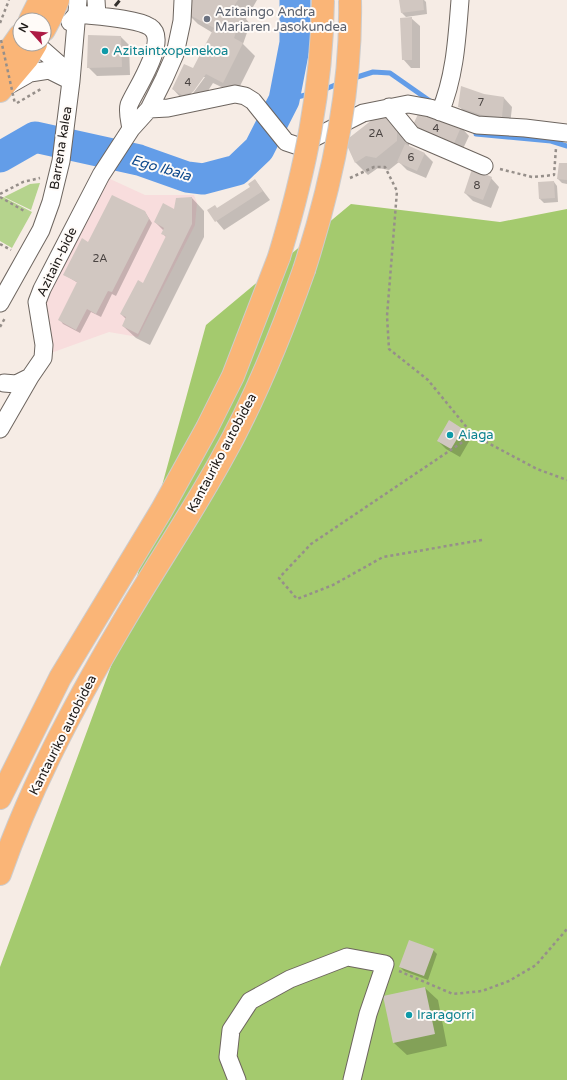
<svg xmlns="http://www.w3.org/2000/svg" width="567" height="1080" font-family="'Varela Round',sans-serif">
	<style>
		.education { fill: #f8dddd }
		.green { fill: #b5d38d }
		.forest { fill: #a4ca6e }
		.shadow { fill: #0003; fill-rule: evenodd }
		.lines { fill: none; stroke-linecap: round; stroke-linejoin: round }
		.stream { stroke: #639de8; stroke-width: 5 }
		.river { stroke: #639de8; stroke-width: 31 }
		.building { fill: #d1c7c1 }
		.minor-casing { stroke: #6d655f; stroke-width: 19 }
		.highway-casing { stroke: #cdcccc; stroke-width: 24 }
		.path { stroke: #968f8a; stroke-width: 2.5; stroke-dasharray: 3 3; stroke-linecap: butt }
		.minor { stroke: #fff; stroke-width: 17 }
		.highway { stroke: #fab577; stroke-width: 22 }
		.rail { stroke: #34302d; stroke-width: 3; stroke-dasharray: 7 7; stroke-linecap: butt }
		.highway-bridge-casing { stroke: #cdcccc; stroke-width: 24; stroke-linecap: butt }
		.path-bridge { stroke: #968f8a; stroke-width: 2.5; stroke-dasharray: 3 3; stroke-linecap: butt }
		.highway-bridge { stroke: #fab577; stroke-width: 22 }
		.worship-dot { fill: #6b7280; stroke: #fffbf8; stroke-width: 1.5 }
		.culture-dot { fill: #0f9aa8; stroke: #fffbf8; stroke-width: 1.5 }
		.labels { text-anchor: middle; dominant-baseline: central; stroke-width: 4; stroke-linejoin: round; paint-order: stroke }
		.number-label { font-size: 11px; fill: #4a4442 }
		.worship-label { font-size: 13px; fill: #5b616d; stroke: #fffbf8; text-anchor: start }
		.culture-label { font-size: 13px; fill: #0d838f; stroke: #fffbf8; text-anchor: start }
		.street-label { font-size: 13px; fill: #1d1917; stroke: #fffbf8 }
		.water-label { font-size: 14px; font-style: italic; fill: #0e498c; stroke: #fffbf8 }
	</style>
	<rect width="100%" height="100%" fill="#f6ece5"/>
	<path class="education" d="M108 178 145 195H194L197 203 195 225 138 337 109 332 51 353 44 306 50 286Z"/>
	<path class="green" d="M40 183 31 210 4 197 30 184Z
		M3 197 32 212 12 248 0 241V199Z"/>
	<path class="forest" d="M351 204 500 222 567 209V1080H0V967L117 650 206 325Z"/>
	<path class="shadow" d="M193 0H257L246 19 250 24 243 44 255 56 236 94 213 83 202 100 181 98 173 89 199 72 213 33 198 24 186 12ZM202 77H205L191 96 190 95Z
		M405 0H424L426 2 427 14 406 17 402 13Z
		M411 18 420 26V68H411L403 59Z
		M121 37 129 45 130 75 97 76 88 67Z
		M483 95 504 98 512 107 510 125 467 115 459 106Z
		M381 114 394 120 409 139V147L425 154 433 162 426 178 407 170 399 162 389 170 378 168 368 175 356 163 346 142Z
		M461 127 469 136 461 153 412 129Z
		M567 165V184L562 183 558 179Z
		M491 178 499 187 491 208 473 201 465 193Z
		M255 180 270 200 224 230 208 211 218 209 251 187Z
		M554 182 557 186 558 202 544 203 540 199 539 183Z
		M192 198 204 211V237L150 345 136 338 123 326 126 319 121 314 144 284 167 238 163 234 164 231 155 222Z
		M145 212 152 223 116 296 112 294 101 317 91 312 80 333 63 324 60 320 78 283 65 275 88 243Z
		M462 430 471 438 460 457 446 449 438 441Z
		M433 950 437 954 428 980 404 971 400 967Z
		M425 988 438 1000 447 1046 407 1055 394 1043Z"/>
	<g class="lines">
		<path class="stream" d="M351 79 373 72 390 73 430 101
			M323 90 340 83
			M284 100 310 94
			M476 134 551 141 567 146"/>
		<path class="river" d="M0 157 35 137 139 160 187 177 203 179 237 170 259 149 284 100 295 43V0"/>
	</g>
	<path class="building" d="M192 0H238L232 9 242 14 234 38 243 43 223 83 206 74 193 92 182 95 172 89 184 64 193 68 214 28 184 12Z
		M399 0H423L424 10 401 13Z
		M412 17V60H402L400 18Z
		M88 35 121 36 122 67 87 68Z
		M461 86 484 94 504 97 502 117 482 115 458 107Z
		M420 110 461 127 453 146 411 129Z
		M381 113 397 126V141L376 158 366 156 355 163 345 141Z
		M405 144 425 153 417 171 397 162Z
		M559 163H567V180L557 179Z
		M472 169 492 177 483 200 464 193Z
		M255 179 263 191 215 222 207 210 215 205 217 208 250 187 248 184Z
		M554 181 555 198 539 199 538 182Z
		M112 195 145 211 149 219 112 292 108 291 96 314 87 309 76 330 58 320 77 282 63 275 82 238 88 242Z
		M192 197V224L138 334 122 326 126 317 120 314 138 280 143 283 166 236 161 234 164 228 154 222 163 203 174 209 176 198Z
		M449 420 463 429 451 449 437 441Z
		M409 940 434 949 424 976 399 967Z
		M425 987 435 1034 393 1043 383 996Z"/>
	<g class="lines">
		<defs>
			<path id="minor" d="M96 0 97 16
				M70 22 77 14C94 16 137 18 150 27 170 40 135 90 129 105 127 112 130 122 131 129
				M36 44 61 66 68 76
				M9 85 30 73 49 70 71 81
				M389 107 412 135 484 166
				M149 109 168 108 235 94 245 96 253 101 286 142 298 146 363 113 408 104 430 108 477 125 525 128 567 133
				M440 112C455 77 457 38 460 0
				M0 303 41 230 51 202 61 161 71 81 78 0
				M4 383 16 384 30 377 43 358 44 345 37 302 42 289 101 175 131 129 149 109 164 79 175 54 182 21 183 0
				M0 429 30 377
				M237 1080 228 1057 231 1030 250 1001 290 979 347 957 385 964 368 1014 352 1080"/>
			<path id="highway" d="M30 20 40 0
				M44 30 51 17 58 0
				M0 64 20 35
				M0 91 27 59 36 44
				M0 798 60 678 161 511 207 428 233 376 279 257
				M0 874C30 788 73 707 119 629 152 572 189 518 221 460 255 400 281 335 304 270"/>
		</defs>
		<use href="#minor" class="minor-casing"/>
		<use href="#highway" class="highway-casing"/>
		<path class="path" d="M0 23 9 0
			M17 103 41 89
			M500 169 532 177 554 175 556 148
			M350 178 374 167H385L397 191 387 316 389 349 428 380 473 435
			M0 194 23 182 40 178
			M0 197 26 212
			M0 244 11 250
			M0 327 5 318
			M482 540 383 557 333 585 297 599 279 578 311 544 473 435 537 469 567 480
			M399 971 453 994 482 991 509 981 536 965 567 929"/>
		<use href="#minor" class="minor"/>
		<use href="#highway" class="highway"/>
		<path class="rail" d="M115 6 120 0"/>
		<defs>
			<path id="highway-bridge" d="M279 257C305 171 322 90 323 0
				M304 270C332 183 352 92 350 0"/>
		</defs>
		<use href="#highway-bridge" class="highway-bridge-casing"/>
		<path class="path-bridge" d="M1 40 15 104"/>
		<use href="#highway-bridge" class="highway-bridge"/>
	</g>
	<circle class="worship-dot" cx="207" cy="19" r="4"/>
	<g class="culture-dot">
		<circle cx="105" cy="51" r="4"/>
		<circle cx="450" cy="435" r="4"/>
		<circle cx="409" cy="1015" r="4"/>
	</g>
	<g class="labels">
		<g class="number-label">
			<text x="188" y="82">4</text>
			<text x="481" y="102">7</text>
			<text x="436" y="128">4</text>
			<text x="376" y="133">2A</text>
			<text x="411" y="157">6</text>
			<text x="477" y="185">8</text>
			<text x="100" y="258">2A</text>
		</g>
		<g class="worship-label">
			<text x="215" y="12">Azitaingo Andra<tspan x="215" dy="15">Mariaren Jasokundea</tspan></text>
		</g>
		<g class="culture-label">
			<text x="113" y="51">Azitaintxopenekoa</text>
			<text x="458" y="435">Aiaga</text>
			<text x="417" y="1015">Iraragorri</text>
		</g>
		<g class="street-label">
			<text transform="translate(61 148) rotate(-81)">Barrena kalea</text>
			<text transform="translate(57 262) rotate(-64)">Azitain-bide</text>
			<text transform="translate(222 453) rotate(-62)">Kantauriko autobidea</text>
			<text transform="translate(63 735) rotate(-63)">Kantauriko autobidea</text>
		</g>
		<g class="water-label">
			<text transform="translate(161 168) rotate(16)">Ego Ibaia</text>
		</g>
	</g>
	<g transform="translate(32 32) rotate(297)"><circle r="19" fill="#fffbf8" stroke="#a5a19e"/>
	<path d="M0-3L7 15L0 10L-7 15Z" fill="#ad1a44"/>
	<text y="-6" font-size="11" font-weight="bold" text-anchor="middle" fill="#1d1917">N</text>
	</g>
</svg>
